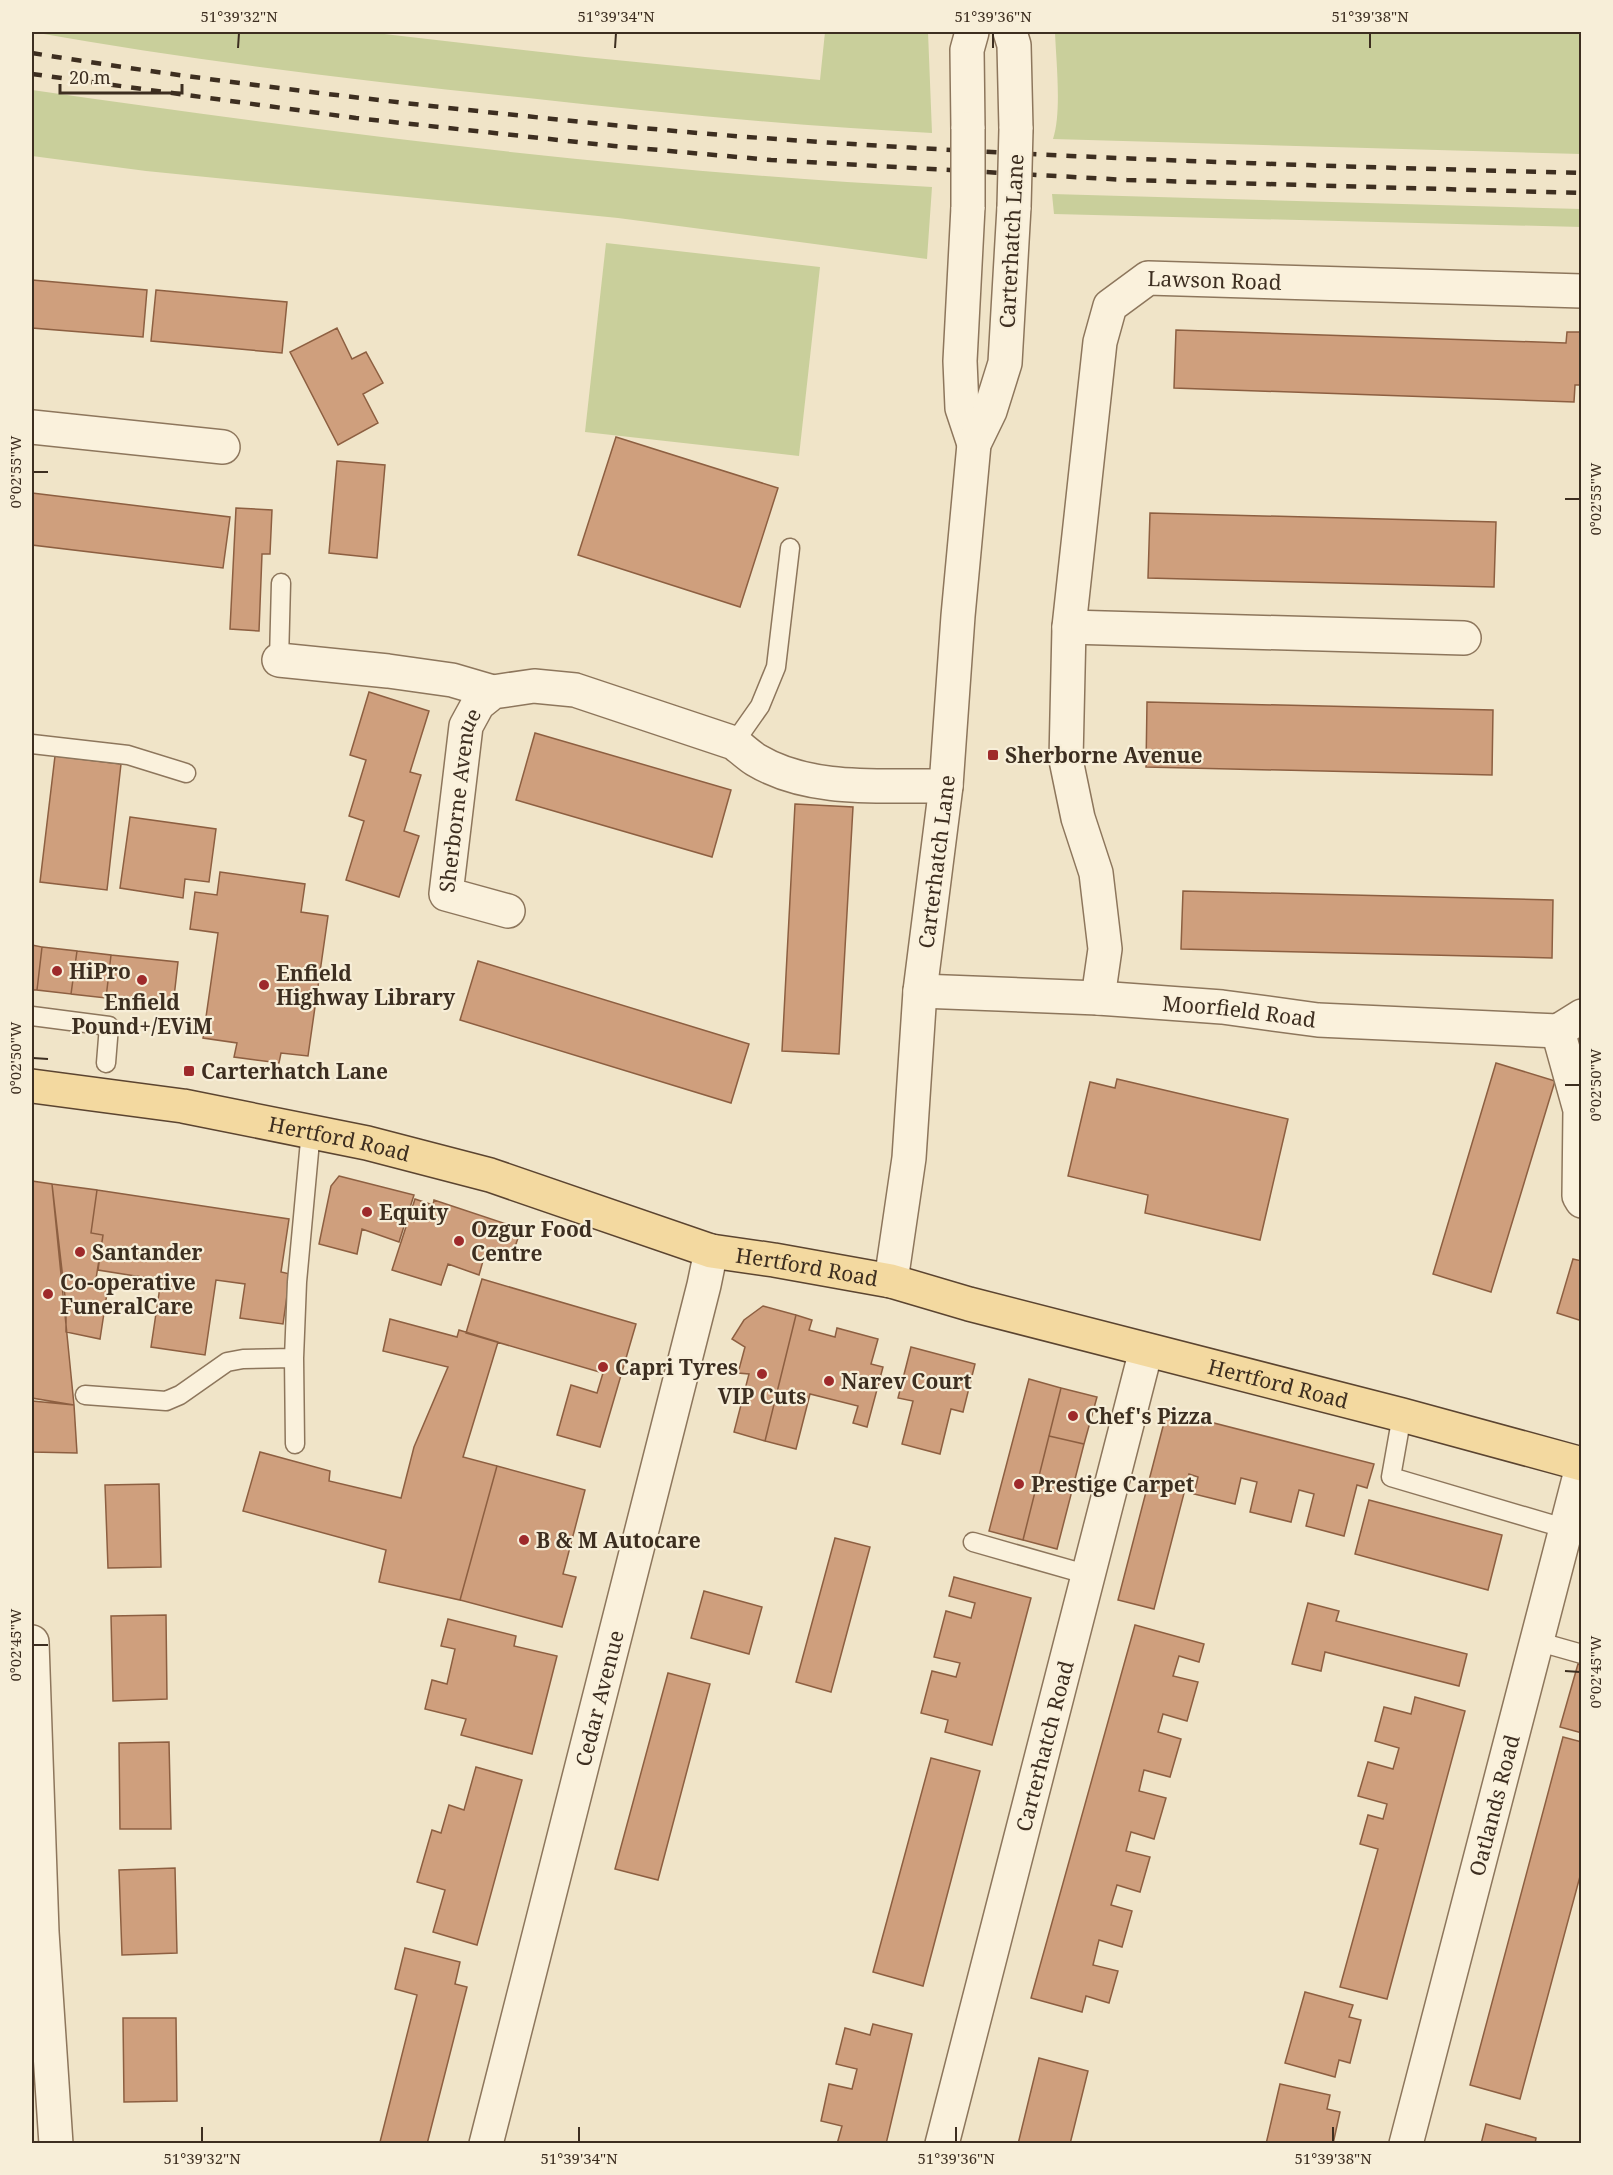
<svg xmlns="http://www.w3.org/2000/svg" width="1613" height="2175" font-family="'Noto Serif',serif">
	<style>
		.green { fill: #c9cf9b }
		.building { fill: #cf9f7d; stroke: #8d5f41; stroke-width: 1.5 }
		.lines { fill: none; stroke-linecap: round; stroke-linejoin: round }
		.service-casing { stroke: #8d765c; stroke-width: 21 }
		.minor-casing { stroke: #8d765c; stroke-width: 36 }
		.tertiary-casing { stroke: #8d765c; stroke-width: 36 }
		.primary-casing { stroke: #5b4430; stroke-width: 36 }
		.service { stroke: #faf1dc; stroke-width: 18 }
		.minor { stroke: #faf1dc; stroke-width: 33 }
		.tertiary { stroke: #faf1dc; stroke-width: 33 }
		.primary { stroke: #f3d9a0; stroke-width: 33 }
		.rail { stroke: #3d2e20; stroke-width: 4.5; stroke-dasharray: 10 10; stroke-linecap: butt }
		.tertiary-bridge-casing { stroke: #8d765c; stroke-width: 36; stroke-linecap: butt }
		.tertiary-bridge { stroke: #faf1dc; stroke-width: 33 }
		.ticks { fill: none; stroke: #3d2e20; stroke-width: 2 }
		.poi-dot { fill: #9e2a2b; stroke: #f7eed8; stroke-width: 2 }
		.labels { text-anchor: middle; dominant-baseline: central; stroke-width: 4.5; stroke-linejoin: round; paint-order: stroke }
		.street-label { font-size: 21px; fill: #3d2e20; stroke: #f7eed8 }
		.poi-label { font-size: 21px; font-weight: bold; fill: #3d2e20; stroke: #f7eed8; text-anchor: start }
		.neatline { fill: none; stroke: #3d2e20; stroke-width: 2 }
		.ticks-label { font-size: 15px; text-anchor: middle; fill: #3d2e20 }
	</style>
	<rect width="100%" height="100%" fill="#f0e4c8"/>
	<path class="green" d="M32 32H367L585 57 820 80 825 32H928L932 133C797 126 662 113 528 98 362 81 196 61 32 32Z
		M1055 32H1581V154L1053 139C1062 112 1056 60 1055 32Z
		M32 90C330 133 631 171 932 187L927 259 618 218 146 171 32 156Z
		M1052 194 1581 209V227L1054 214Z
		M606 243 820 267 799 456 585 432Z"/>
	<path class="building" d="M32 280 147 290 143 337 32 328Z
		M156 290 287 302 282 353 151 341Z
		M337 328 352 359 366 352 383 383 363 394 378 423 338 445 290 352Z
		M1176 330 1566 343 1567 332H1582V385H1575L1574 402 1174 388Z
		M616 437 778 488 740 607 578 555Z
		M337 461 385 465 377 558 329 553Z
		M32 493 230 517 223 568 32 545Z
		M236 508 272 510 270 554H262L259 631 230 629Z
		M1150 513 1496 522 1494 587 1148 578Z
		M369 692 429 711 410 772 421 775 404 831 419 836 399 897 346 880 364 821 349 816 366 760 350 755Z
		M1147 702 1493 710 1492 775 1146 767Z
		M535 733 731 790 712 857 516 800Z
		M55 756 121 764 107 890 40 882Z
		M795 804 853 807 839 1054 782 1051Z
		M130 817 216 829 209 882 185 879 183 898 120 888Z
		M220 872 305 884 301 912 328 916 308 1056 281 1053 279 1063 234 1057 237 1043 203 1038 218 933 190 929 195 892 217 895Z
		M1183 891 1553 900 1552 958 1181 949Z
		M32 945 42 947 37 990H32Z
		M42 947 77 951 71 994 37 990Z
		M77 951 111 955 106 998 71 994Z
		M111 955 178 962 173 1006 106 998Z
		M478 961 749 1044 731 1103 460 1020Z
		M1496 1063 1555 1081 1491 1292 1433 1274Z
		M1117 1079 1288 1119 1260 1240 1145 1213 1148 1195 1068 1176 1090 1082 1115 1088Z
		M339 1176 414 1195 399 1242 362 1229 357 1254 319 1244 331 1186Z
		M32 1181 52 1184 74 1405 32 1398Z
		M52 1184 97 1190 91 1233 103 1235 95 1285 108 1287 100 1339 66 1332V1305Z
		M97 1190 289 1219 281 1272 290 1274 283 1324 240 1318 245 1284 216 1280 205 1355 151 1347 161 1280 98 1270 103 1235 91 1233Z
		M415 1199 433 1205 434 1200 521 1229 510 1262 485 1254 479 1275 448 1264 441 1285 392 1270Z
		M1573 1259 1582 1261V1321L1557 1313Z
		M482 1279 636 1324 600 1447 557 1435 571 1385 597 1393 603 1373 466 1333Z
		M763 1306 796 1315 765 1441 734 1432 749 1374 738 1373 745 1347 732 1339 744 1320Z
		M796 1315 812 1320 809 1330 835 1337 837 1328 878 1339 871 1364 883 1367 867 1427 853 1423 858 1406 810 1394 796 1449 765 1441Z
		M390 1319 457 1337 459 1330 498 1342 463 1457 497 1466 460 1600 379 1582 386 1550 243 1511 260 1452 330 1471 329 1481 401 1498 414 1447 448 1367 383 1351Z
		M911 1347 975 1364 963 1412 951 1409 940 1454 902 1444 913 1401 898 1398Z
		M1029 1379 1061 1388 1023 1540 989 1531Z
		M1061 1388 1097 1397 1084 1444 1049 1436Z
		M32 1401 74 1405 77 1453 32 1452Z
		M1167 1411 1374 1464 1367 1488 1357 1485 1344 1536 1306 1526 1314 1494 1299 1490 1291 1522 1250 1512 1257 1482 1241 1478 1235 1504 1194 1494 1198 1477 1189 1474 1154 1609 1118 1600Z
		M1049 1436 1084 1444 1057 1549 1023 1540Z
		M497 1466 585 1490 563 1574 576 1577 562 1627 460 1600Z
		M159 1484 161 1567 108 1568 105 1485Z
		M1369 1500 1502 1535 1488 1590 1355 1554Z
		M835 1538 870 1547 831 1692 796 1682Z
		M954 1577 1031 1598 992 1745 945 1732 948 1720 921 1713 932 1671 956 1677 960 1663 934 1657 946 1611 971 1618 975 1603 949 1596Z
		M704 1591 762 1607 749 1654 691 1638Z
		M1308 1603 1339 1611 1336 1621 1467 1654 1459 1686 1325 1652 1321 1671 1292 1664Z
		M166 1615 167 1699 113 1701 111 1616Z
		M448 1619 516 1636 514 1646 557 1656 532 1754 461 1735 466 1719 425 1709 432 1680 447 1684 455 1649 441 1646Z
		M1135 1625 1204 1644 1199 1662 1179 1656 1173 1676 1198 1682 1187 1721 1163 1714 1158 1732 1181 1739 1170 1777 1144 1770 1139 1791 1166 1798 1154 1839 1131 1832 1126 1851 1150 1857 1140 1892 1117 1885 1111 1905 1132 1911 1122 1947 1099 1940 1093 1965 1118 1971 1109 2003 1086 1996 1082 2012 1031 1998Z
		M1578 1664 1582 1665V1733L1560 1727Z
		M668 1673 710 1684 658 1880 615 1869Z
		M1415 1697 1465 1711 1387 1999 1340 1987 1378 1849 1360 1844 1368 1815 1383 1819 1387 1804 1358 1796 1368 1762 1393 1769 1399 1748 1375 1741 1384 1707 1411 1714Z
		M1563 1737 1582 1742V1869L1520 2099 1470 2085Z
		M169 1742 171 1829H120L119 1743Z
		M931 1758 980 1771 923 1986 873 1972Z
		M476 1767 522 1780 477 1945 433 1932 445 1890 417 1882 432 1830 441 1833 449 1805 464 1810Z
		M175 1868 177 1953 122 1955 119 1870Z
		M405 1948 460 1962 455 1984 467 1987 427 2144 380 2142 417 1995 395 1989Z
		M1305 1992 1353 2005 1349 2017 1361 2020 1350 2063 1339 2060 1335 2077 1285 2063Z
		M123 2018H176L177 2101 124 2102Z
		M873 2024 912 2034 886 2144H837L842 2126 821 2121 829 2084 852 2089 857 2069 836 2064 845 2028 870 2035Z
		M1039 2058 1088 2071 1070 2144H1018Z
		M1280 2084 1330 2095 1327 2109 1340 2112 1333 2144H1266Z
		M1486 2124 1536 2138 1535 2144H1481Z"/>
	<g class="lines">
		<defs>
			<path id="service" d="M279 660 281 583
				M734 743 760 706 776 667 790 548
				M32 744 128 755 186 773
				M32 1016 109 1026 106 1063
				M85 1395 166 1401 180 1395 227 1362 243 1359 294 1358
				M1402 1415 1391 1477 1574 1531
				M295 1444 294 1358 297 1282 311 1130
				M973 1542 1089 1575
				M1536 1641 1582 1654"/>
			<g id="minor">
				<path d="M32 427 223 447"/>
				<path d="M1069 627 1464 638"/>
				<path d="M279 660 388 671 452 680 493 692"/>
				<path id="s1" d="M508 911 446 894 466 726 478 704 493 692 534 686 575 690 734 743C741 748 748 755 756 760 811 793 884 785 946 786"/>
				<path id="s2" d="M920 991 1098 998 1222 1007 1318 1020 1558 1031 1582 1016"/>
				<path id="s3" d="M1098 998 1105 949 1096 873 1078 818 1066 760 1069 627 1100 342 1110 306 1148 278 1582 291"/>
				<path d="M1558 1031 1580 1110 1579 1196 1582 1201"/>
				<path d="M32 1642 42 1932 56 2144"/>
				<path id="s4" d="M486 2144 704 1285 711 1251"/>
				<path id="s5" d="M1406 2144 1582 1467"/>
			</g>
			<g id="tertiary">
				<path d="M1010 32 1014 45 1016 129"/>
				<path d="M968 129 967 50 972 32"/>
				<path d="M968 207 960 361 962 408 974 444"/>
				<path id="s6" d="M891 1281 909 1158 920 991 946 786 958 616 974 444 990 411 1005 363 1014 207"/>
				<path id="s7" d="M942 2144 1146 1350"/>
			</g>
			<g id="primary">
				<path id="s8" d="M32 1086 183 1106 367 1143 490 1175 711 1251 774 1260 891 1281 969 1304 1402 1415 1582 1464"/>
			</g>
		</defs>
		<use href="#service" class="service-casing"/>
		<use href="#minor" class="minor-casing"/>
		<use href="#tertiary" class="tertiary-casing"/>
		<use href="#primary" class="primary-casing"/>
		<use href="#service" class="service"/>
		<use href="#minor" class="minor"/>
		<use href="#tertiary" class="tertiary"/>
		<use href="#primary" class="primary"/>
		<path class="rail" d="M32 53C173 76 315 93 458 109 564 120 670 132 777 139 1045 158 1313 166 1582 173
			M32 74 356 118 614 146 771 160 1127 180 1582 193"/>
		<defs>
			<path id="tertiary-bridge" d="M968 207V129
				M1014 207 1016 129"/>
		</defs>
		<use href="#tertiary-bridge" class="tertiary-bridge-casing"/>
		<use href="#tertiary-bridge" class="tertiary-bridge"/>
	</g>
	<path class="ticks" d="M238 48 239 33M615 48 616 33M993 48V33M1370 48V33M33 472H48M1565 499H1580M33 1058 48 1059M1565 1085H1580M33 1645H48M1565 1671 1580 1672M202 2142V2127M579 2142V2127M956 2142V2127M1333 2142V2127"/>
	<g class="poi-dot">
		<rect x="987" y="749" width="12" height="12" rx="3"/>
		<circle cx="57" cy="971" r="6"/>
		<circle cx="142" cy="980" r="6"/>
		<circle cx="264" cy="985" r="6"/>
		<rect x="183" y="1065" width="12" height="12" rx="3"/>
		<circle cx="367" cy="1212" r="6"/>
		<circle cx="459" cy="1241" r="6"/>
		<circle cx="80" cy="1252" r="6"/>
		<circle cx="48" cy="1294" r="6"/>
		<circle cx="603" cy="1367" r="6"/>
		<circle cx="762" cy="1374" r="6"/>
		<circle cx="829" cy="1381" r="6"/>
		<circle cx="1073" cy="1416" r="6"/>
		<circle cx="1019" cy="1484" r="6"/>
		<circle cx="524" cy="1540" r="6"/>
	</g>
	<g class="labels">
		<g class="street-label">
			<text transform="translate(1011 241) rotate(-87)">Carterhatch Lane</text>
			<text stroke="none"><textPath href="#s3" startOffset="814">Lawson Road</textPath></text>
			<text stroke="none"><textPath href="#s1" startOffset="159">Sherborne Avenue</textPath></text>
			<text stroke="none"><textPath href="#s6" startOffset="422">Carterhatch Lane</textPath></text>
			<text stroke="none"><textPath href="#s2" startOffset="320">Moorfield Road</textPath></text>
			<text stroke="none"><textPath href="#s8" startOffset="312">Hertford Road</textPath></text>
			<text stroke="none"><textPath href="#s8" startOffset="798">Hertford Road</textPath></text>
			<text stroke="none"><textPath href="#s8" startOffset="1284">Hertford Road</textPath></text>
			<text stroke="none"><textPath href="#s4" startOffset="460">Cedar Avenue</textPath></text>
			<text stroke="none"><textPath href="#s7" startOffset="411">Carterhatch Road</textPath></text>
			<text stroke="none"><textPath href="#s5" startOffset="350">Oatlands Road</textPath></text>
		</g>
		<g class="poi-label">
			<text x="1005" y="755">Sherborne Avenue</text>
			<text x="69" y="971">HiPro</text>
			<text x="276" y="973">Enfield<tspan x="276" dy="24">Highway Library</tspan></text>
			<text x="142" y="1002" text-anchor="middle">Enfield<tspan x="142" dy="24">Pound+/EViM</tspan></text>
			<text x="201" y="1071">Carterhatch Lane</text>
			<text x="379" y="1212">Equity</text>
			<text x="471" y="1229">Ozgur Food<tspan x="471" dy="24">Centre</tspan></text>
			<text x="92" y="1252">Santander</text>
			<text x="60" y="1282">Co-operative<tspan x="60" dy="24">FuneralCare</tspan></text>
			<text x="615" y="1367">Capri Tyres</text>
			<text x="841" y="1381">Narev Court</text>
			<text x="762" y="1396" text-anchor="middle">VIP Cuts</text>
			<text x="1085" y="1416">Chef's Pizza</text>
			<text x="1031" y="1484">Prestige Carpet</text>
			<text x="536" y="1540">B &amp; M Autocare</text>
		</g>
	</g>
	<rect width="1613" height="2175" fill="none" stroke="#f7eed8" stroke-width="66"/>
	<path d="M60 84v9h122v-9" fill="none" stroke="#3d2e20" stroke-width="3"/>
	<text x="69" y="84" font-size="18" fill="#3d2e20" stroke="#f7eed8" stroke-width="4.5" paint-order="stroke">20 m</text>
	<rect x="33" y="33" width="1547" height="2109" class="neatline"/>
	<g class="ticks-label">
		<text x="239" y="22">51°39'32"N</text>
		<text x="616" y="22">51°39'34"N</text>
		<text x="993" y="22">51°39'36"N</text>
		<text x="1370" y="22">51°39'38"N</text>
		<text transform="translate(16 472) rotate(-90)" y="5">0°02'55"W</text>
		<text transform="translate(1596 499) rotate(-90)" y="5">0°02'55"W</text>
		<text transform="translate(16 1058) rotate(-90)" y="5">0°02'50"W</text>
		<text transform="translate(1596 1085) rotate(-90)" y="5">0°02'50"W</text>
		<text transform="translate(16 1645) rotate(-90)" y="5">0°02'45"W</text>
		<text transform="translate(1596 1672) rotate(-90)" y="5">0°02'45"W</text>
		<text x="202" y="2164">51°39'32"N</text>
		<text x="579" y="2164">51°39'34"N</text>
		<text x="956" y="2164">51°39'36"N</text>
		<text x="1333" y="2164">51°39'38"N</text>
	</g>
</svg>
